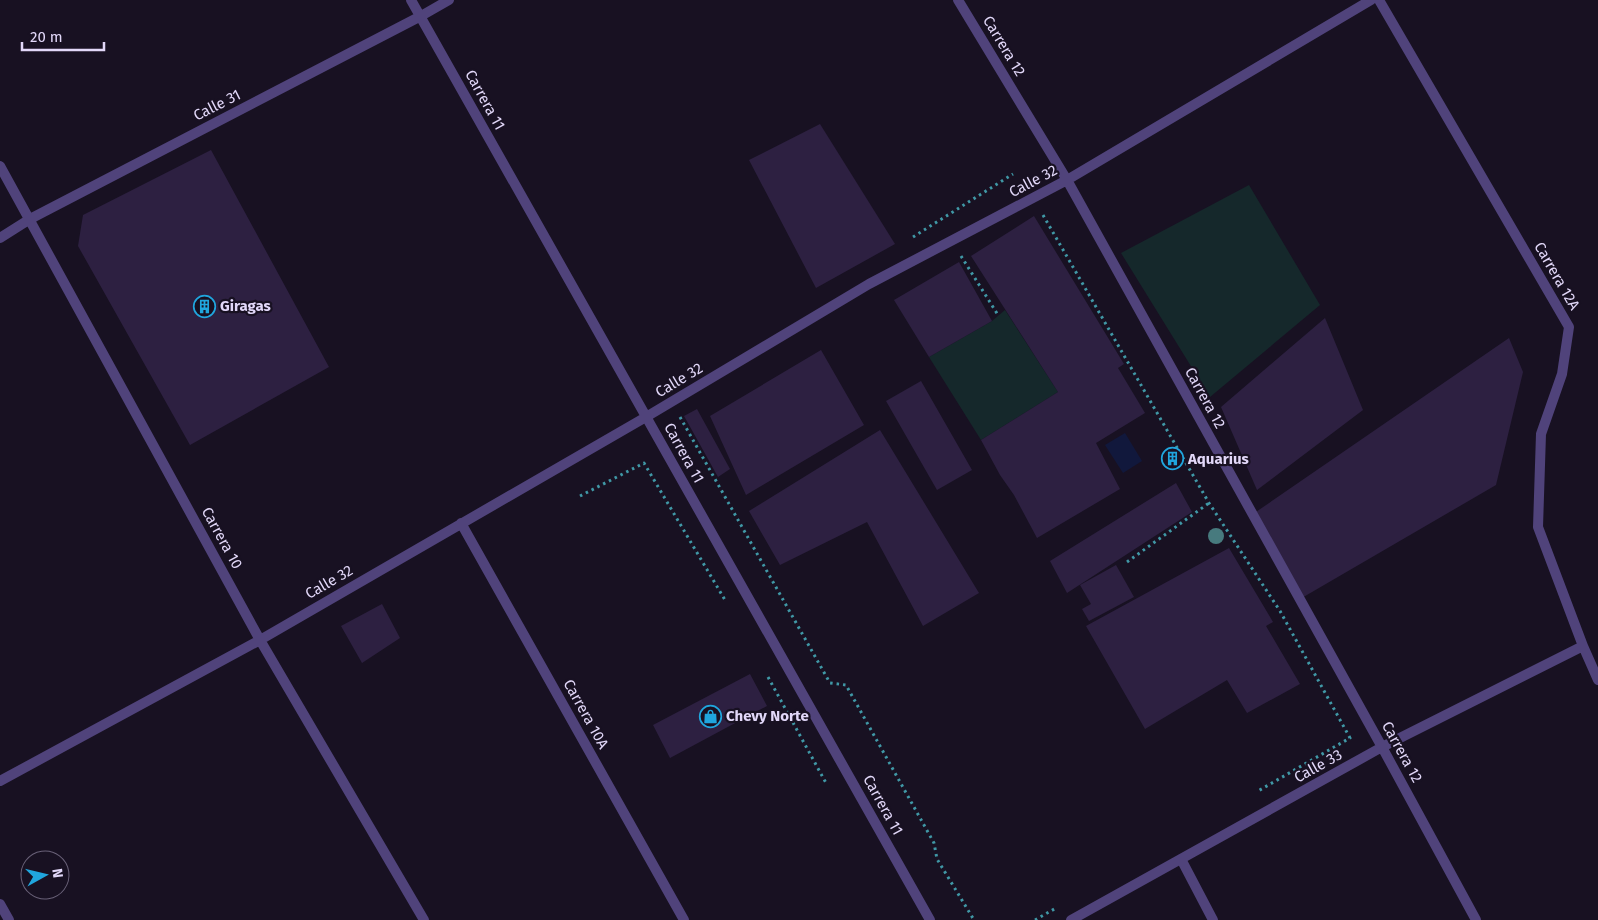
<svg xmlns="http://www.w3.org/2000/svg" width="1598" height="920" font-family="'Fira Sans',sans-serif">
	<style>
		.green { fill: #15282b }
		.water { fill: #11183c }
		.building { fill: #2d2041 }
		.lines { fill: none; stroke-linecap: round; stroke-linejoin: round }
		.path { stroke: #4098a6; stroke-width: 3; stroke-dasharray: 2.5 4; stroke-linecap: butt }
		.minor { stroke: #50437b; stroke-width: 10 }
		.tree { fill: #477a7e }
		.labels { text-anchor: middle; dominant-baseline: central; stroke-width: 4.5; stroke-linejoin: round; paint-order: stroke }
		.street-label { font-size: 15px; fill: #e2d8f9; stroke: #181122 }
		.poi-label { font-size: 15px; font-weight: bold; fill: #e2d8f9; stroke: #181122; text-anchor: start }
	</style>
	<rect width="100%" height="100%" fill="#181122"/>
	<path class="green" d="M1249 185 1320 305 1210 397 1121 253Z
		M1005 310 1058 392 981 440 929 357 992 321Z"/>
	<path class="water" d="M1125 433 1142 461 1123 473 1105 445Z"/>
	<path class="building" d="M820 124 895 244 816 288 749 160Z
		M211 150 329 367 190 445 78 246 83 215Z
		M1034 216 1124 364 1118 368 1145 413 1096 443 1120 489 1037 538 1014 495 1000 475 981 440 1058 392 971 256Z
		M959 262 992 321 929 357 894 300Z
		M1325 318 1363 410 1257 490 1221 407Z
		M1509 338 1523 372 1496 485 1300 599 1253 514Z
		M821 350 864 425 746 495 710 416Z
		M921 381 972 470 937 490 886 401Z
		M697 409 730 469 718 477 684 416Z
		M880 430 979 593 923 626 867 522 780 565 749 511Z
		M1172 448 1182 461 1171 469 1161 456Z
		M1176 483 1192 512 1067 593 1050 561Z
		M1229 548 1273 622 1266 626 1300 684 1247 713 1227 680 1145 729 1086 626Z
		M1116 565 1134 597 1089 621 1082 609 1091 604 1080 585Z
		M382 604 400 638 362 663 341 626Z
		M750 674 767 706 670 758 653 725Z"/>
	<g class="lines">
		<path class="path" d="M1043 215 1209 503 1280 611 1350 738 1258 791
			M913 237 1013 174
			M961 256 998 315
			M680 417 830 683 846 685 934 843 937 859 974 920
			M580 496 644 463 725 600
			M1127 562 1209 503
			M768 677 826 783
			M1035 920 1056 908"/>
		<path class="minor" d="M411 0 930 920
			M958 0 1067 180 1382 747 1476 920
			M1379 0 1569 327 1562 374 1541 434 1538 527 1583 646 1598 680
			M0 166 260 640 424 920
			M0 238 30 219 421 16 449 0
			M461 523 684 920
			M0 781 260 640 646 417 869 284 1067 180 1371 0
			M1181 859 1213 920
			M0 904 9 920
			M1071 920 1382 747 1583 646"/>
	</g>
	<circle class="tree" cx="1216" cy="536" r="8"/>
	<defs>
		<symbol id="building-ring" viewBox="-11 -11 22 22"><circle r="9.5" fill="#181122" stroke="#20a6de" stroke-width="1.5"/><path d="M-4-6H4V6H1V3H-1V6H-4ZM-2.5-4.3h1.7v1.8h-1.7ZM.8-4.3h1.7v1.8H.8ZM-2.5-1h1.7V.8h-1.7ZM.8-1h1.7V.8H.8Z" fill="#20a6de"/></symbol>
		<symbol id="shop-ring" viewBox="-11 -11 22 22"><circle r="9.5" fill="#181122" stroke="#20a6de" stroke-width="1.5"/><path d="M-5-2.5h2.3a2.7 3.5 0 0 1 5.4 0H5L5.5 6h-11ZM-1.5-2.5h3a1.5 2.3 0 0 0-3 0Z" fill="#20a6de"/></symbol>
	</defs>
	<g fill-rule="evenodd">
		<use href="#building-ring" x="192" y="294" width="25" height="25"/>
		<use href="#building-ring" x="1160" y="446" width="25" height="25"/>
		<use href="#shop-ring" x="698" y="704" width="25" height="25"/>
	</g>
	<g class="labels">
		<g class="street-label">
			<text transform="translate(1004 46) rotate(59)">Carrera 12</text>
			<text transform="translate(485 100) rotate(61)">Carrera 11</text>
			<text transform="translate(217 105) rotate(-27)">Calle 31</text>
			<text transform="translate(1033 181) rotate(-28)">Calle 32</text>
			<text transform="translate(1557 276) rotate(60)">Carrera 12A</text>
			<text transform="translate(679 380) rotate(-31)">Calle 32</text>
			<text transform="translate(1205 398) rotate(61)">Carrera 12</text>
			<text transform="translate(684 453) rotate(61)">Carrera 11</text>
			<text transform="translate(222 538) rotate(61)">Carrera 10</text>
			<text transform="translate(329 582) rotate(-30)">Calle 32</text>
			<text transform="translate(586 714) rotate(61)">Carrera 10A</text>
			<text transform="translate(1402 752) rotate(61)">Carrera 12</text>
			<text transform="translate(1318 766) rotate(-29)">Calle 33</text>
			<text transform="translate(883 805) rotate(61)">Carrera 11</text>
		</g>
		<g class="poi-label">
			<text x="220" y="306">Giragas</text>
			<text x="1188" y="459">Aquarius</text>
			<text x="726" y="716">Chevy Norte</text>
		</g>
	</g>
	<g transform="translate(45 875) rotate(82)"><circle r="24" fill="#181122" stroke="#696178"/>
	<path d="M0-4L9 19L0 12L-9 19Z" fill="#20a6de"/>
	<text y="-8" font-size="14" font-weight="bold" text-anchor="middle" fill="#e2d8f9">N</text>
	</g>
	<path d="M22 42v8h82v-8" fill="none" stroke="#e2d8f9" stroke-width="2.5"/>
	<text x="30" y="42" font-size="15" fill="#e2d8f9" stroke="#181122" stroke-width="4" paint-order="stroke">20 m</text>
</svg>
